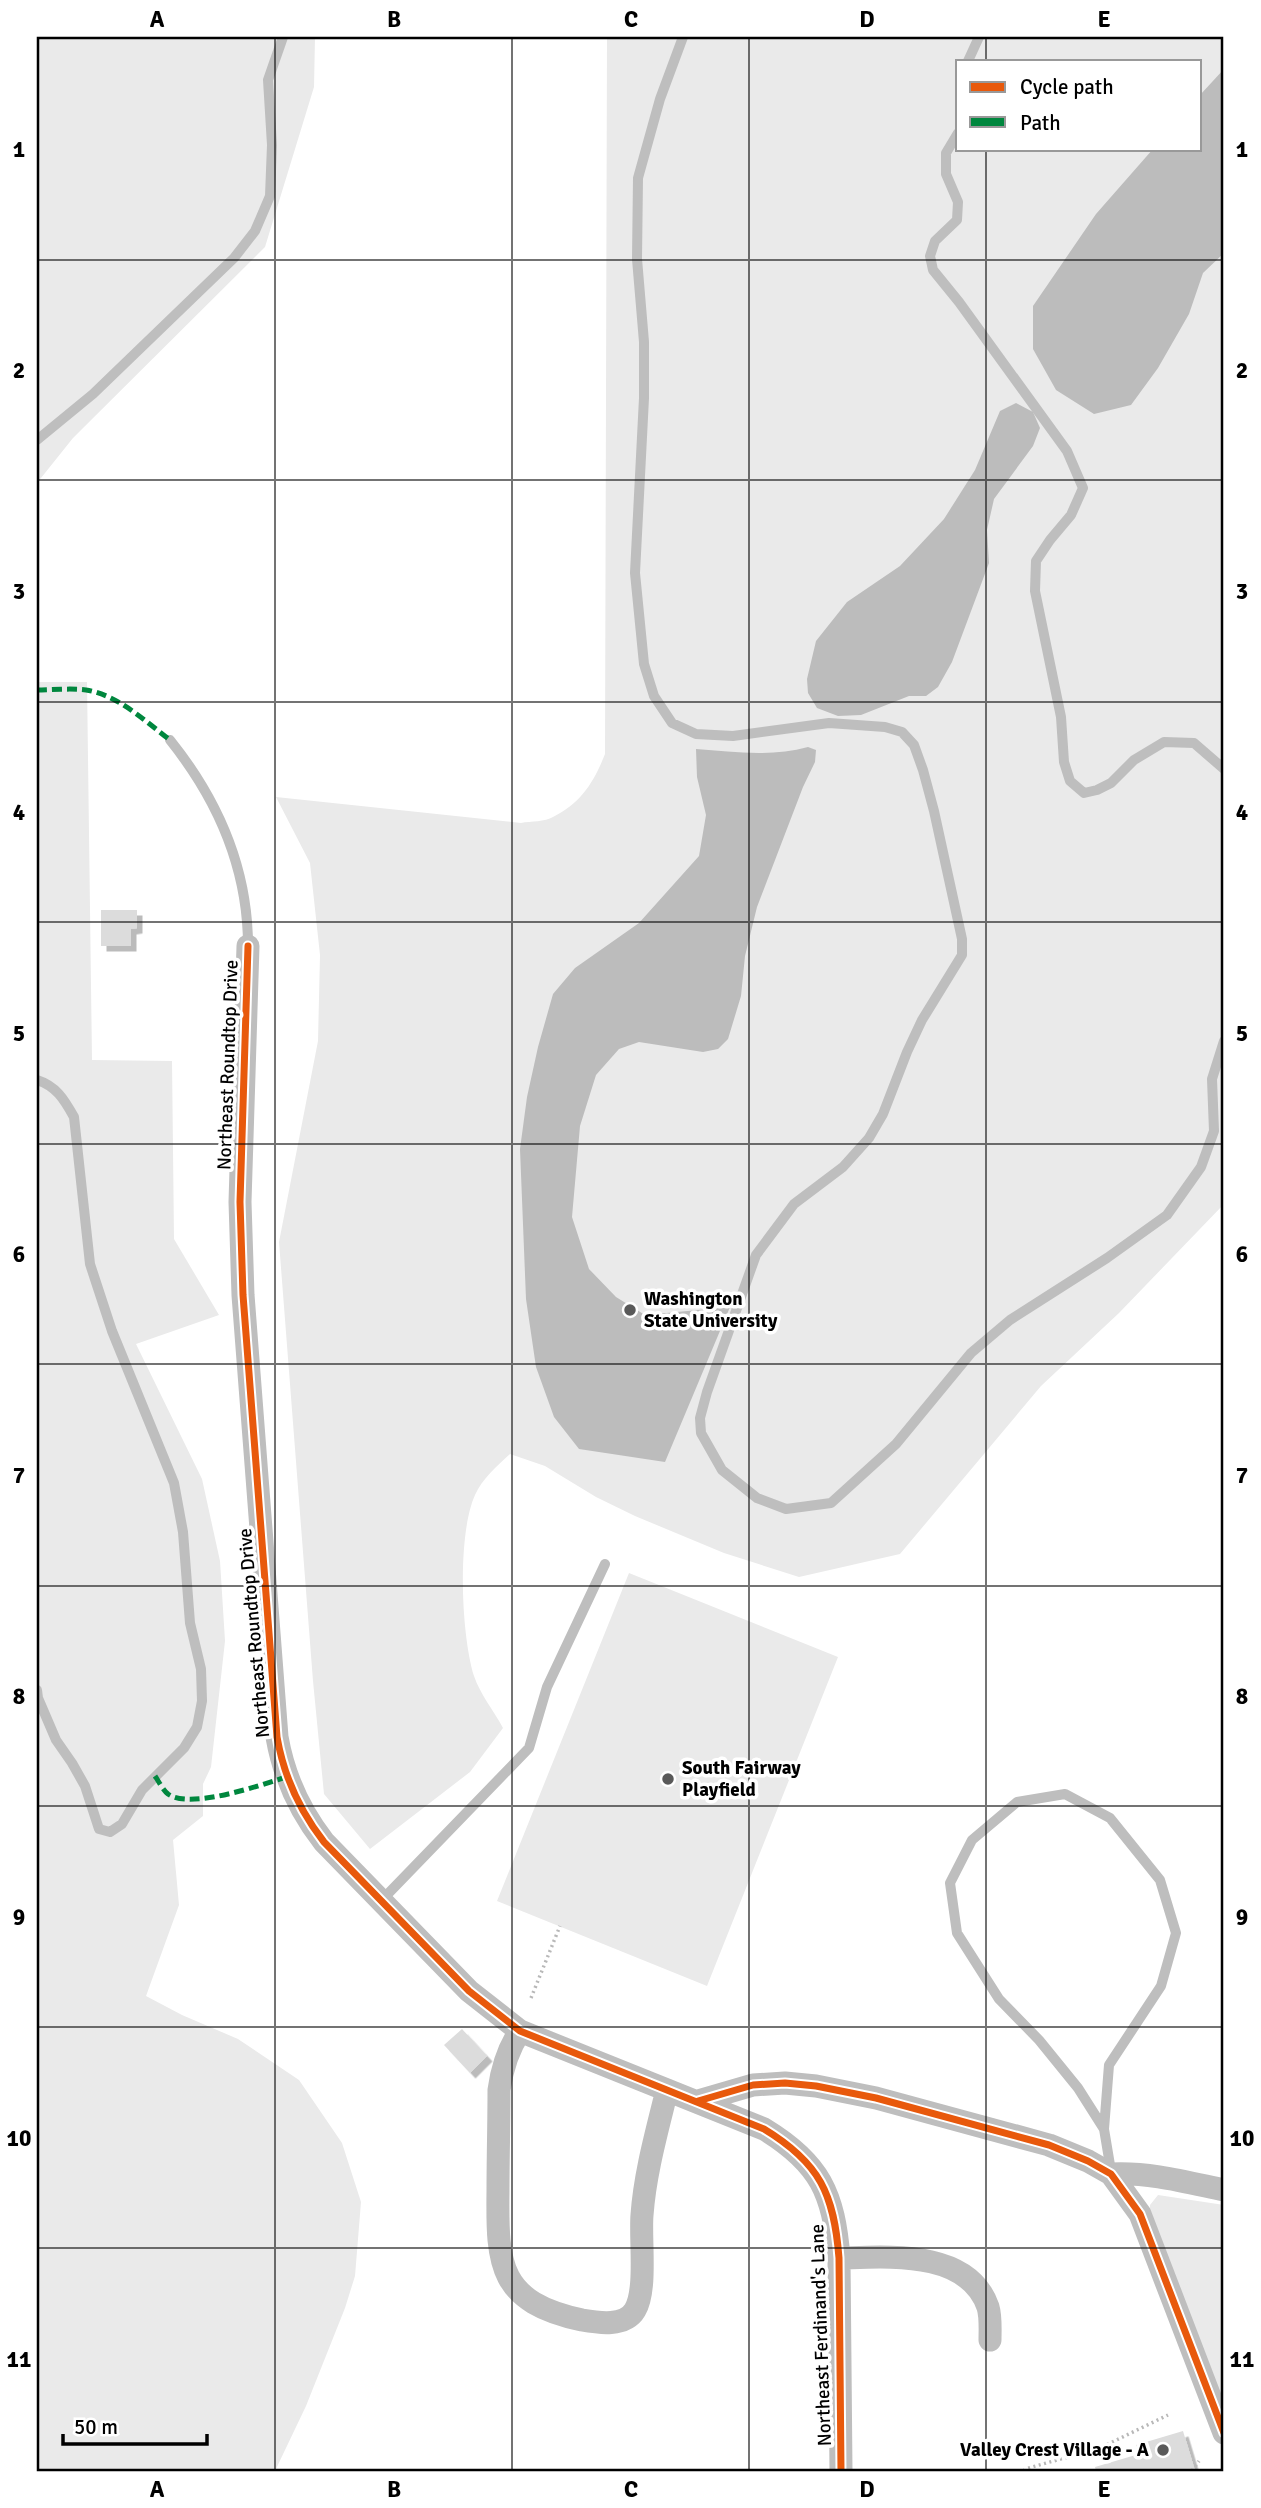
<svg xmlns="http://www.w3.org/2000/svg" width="1261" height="2508" font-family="Signika,sans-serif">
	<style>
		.green { fill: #eaeaea; fill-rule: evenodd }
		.water { fill: #bcbcbc }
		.building { fill: #dcdcdc; filter: url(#shadow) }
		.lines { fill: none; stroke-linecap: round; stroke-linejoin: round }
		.path { stroke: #b8b8b8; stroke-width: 3.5; stroke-dasharray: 2 3.5; stroke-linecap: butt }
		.service { stroke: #bebebe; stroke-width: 10 }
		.minor { stroke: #bebebe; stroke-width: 23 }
		.quiet { stroke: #00873e; stroke-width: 5; stroke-dasharray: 10 5; stroke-linecap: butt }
		.cycleway-casing { stroke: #fff; stroke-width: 11 }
		.cycleway { stroke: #e8590c; stroke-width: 7 }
		.grid { fill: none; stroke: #000; stroke-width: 2; stroke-opacity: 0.55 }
		.poi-dot { fill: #595959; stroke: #fff; stroke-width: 2.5 }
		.labels { text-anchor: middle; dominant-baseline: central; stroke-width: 7; stroke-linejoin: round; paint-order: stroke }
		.street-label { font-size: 19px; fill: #000; stroke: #fff }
		.poi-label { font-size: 19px; font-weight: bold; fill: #000; stroke: #fff; text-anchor: start }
		.neatline { fill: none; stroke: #000; stroke-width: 2.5 }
		.grid-label { font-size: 23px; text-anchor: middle; font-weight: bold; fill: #000 }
	</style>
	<defs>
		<filter id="shadow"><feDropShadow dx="5.5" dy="5.5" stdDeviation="0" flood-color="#0004"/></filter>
	</defs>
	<rect width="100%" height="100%" fill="#fff"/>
	<path class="green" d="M37 37H315L314 87 265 247 73 438 37 483Z
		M607 37H1224V1204L1119 1313 1041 1386 900 1554 799 1577 724 1553 635 1516 596 1497 545 1466 510 1454C497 1466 482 1479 475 1495 457 1535 461 1634 474 1676 480 1694 494 1711 503 1728L470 1772 370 1849 324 1794 313 1681 279 1242 318 1041 320 955 310 863 276 797 521 823C531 821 545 822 553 817 581 803 594 782 605 754ZM958 61H1200V149H958Z
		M37 682H87L92 1060 172 1061 174 1239 219 1315 136 1344 202 1479 220 1561 225 1641 211 1767 203 1784V1816L173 1840 179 1905 146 1996 182 2015 238 2039 299 2080 342 2143 361 2202 355 2276 345 2308 306 2406 275 2471H37Z
		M629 1573 838 1657 707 1986 497 1901Z
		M1158 2195 1224 2205V2407L1150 2211V2205Z"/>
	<path class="water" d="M1224 69V253L1203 273 1189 314 1158 368 1131 405 1094 414 1056 390 1033 349V306L1096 214 1153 149H1200V95Z
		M1016 403 1033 412 1040 428 1033 446 994 499 987 530 989 563 952 662 938 687 926 696H909L861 715 838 716 817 708 808 693 807 679 816 641 847 602 900 566 944 519 975 470 1000 411Z
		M808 747 816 750 815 762 803 787 757 907 745 956 741 996 728 1039 718 1049 703 1052 639 1042 619 1049 596 1075 580 1126 572 1217 589 1269 616 1297 645 1315 730 1307 665 1462 579 1449 554 1417 536 1367 526 1299 520 1149 527 1097 538 1047 553 994 575 968 639 923 699 856 706 815 697 777 696 749C734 752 771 757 808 747Z"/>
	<path class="building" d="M101 910H137V928L131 929V946H101Z
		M462 2029 487 2056 470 2073 444 2045Z
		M1183 2431 1195 2471H1096L1095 2467 1139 2454 1136 2445Z"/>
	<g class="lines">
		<path class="path" d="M531 1998 560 1926
			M1024 2471 1025 2469 1100 2448 1168 2415
			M1192 2471 1199 2461"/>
		<path class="service" d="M683 37 660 99 638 178 637 259 644 342V398L635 573 644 664 654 696 672 723 696 734 733 736 829 723 885 727 902 732 914 745 923 770 934 811 962 939V955L922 1020 907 1052 883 1114 869 1138 843 1167 794 1204 756 1255 707 1392 700 1418 701 1433 722 1470 757 1498 786 1509 831 1503 896 1444 971 1353 1010 1320 1107 1258 1167 1215 1201 1167 1214 1131 1212 1079 1224 1041
			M968 61 979 37
			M958 133 946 153V174L958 202 957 220 935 241 930 256 933 270 959 302 1067 451 1083 488 1071 515 1050 540 1036 561 1035 591 1061 717 1064 762 1070 781 1084 793 1097 790 1111 783 1134 760 1164 742 1194 743 1224 769
			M37 440 93 394 234 258 255 231 270 196 272 145 268 80 283 37
			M170 740C218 800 248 869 248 946
			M37 1080C56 1086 64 1099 74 1117L90 1264 112 1331 174 1483 183 1532 190 1623 201 1669 202 1701 197 1727 184 1748 142 1790 122 1824 110 1832 99 1829 85 1786 72 1763 56 1740 38 1698 37 1690
			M381 1901 529 1748 547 1687 605 1564
			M1104 2129 1078 2088 1039 2040 999 1999 957 1933 950 1883 972 1840 1017 1802 1065 1794 1110 1818 1160 1880 1176 1933 1161 1986 1109 2065 1104 2129 1111 2171"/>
		<path class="minor" d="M248 946 240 1202 243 1295 277 1737C284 1777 299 1810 324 1842L469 1991 520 2031 764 2129C820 2163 834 2194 839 2258L841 2471
			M520 2031C508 2049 502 2068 499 2090 499 2124 498 2158 498 2191 497 2266 499 2302 582 2320 599 2323 625 2327 635 2310 647 2290 640 2239 642 2215 645 2173 657 2131 667 2090
			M698 2101 753 2085 785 2083 816 2086 876 2098 1049 2145 1088 2161 1111 2174 1140 2214 1224 2433
			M1111 2174C1150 2172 1186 2182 1224 2190
			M839 2258C887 2257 968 2249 988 2307 991 2317 990 2330 990 2340"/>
		<path class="quiet" d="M37 690C53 690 70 688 86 690 118 695 145 721 170 740
			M155 1776C159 1782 163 1790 168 1794 190 1810 261 1785 286 1777"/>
		<defs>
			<path id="cycleway" d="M248 946 240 1202 243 1295 277 1737C284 1777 299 1810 324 1842L469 1991 520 2031 764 2129C820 2163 834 2194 839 2258L841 2471
				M698 2101 753 2085 785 2083 816 2086 876 2098 1049 2145 1088 2161 1111 2174 1140 2214 1224 2433"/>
		</defs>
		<use href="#cycleway" class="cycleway-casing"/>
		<use href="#cycleway" class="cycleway"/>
	</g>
	<path class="grid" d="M275 37V2471M512 37V2471M749 37V2471M986 37V61M986 149V2471M37 260H1224M37 480H1224M37 702H1224M37 922H1224M37 1144H1224M37 1364H1224M37 1586H1224M37 1806H1224M37 2027H1224M37 2248H1224"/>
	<g class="poi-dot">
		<circle cx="630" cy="1310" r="7"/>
		<circle cx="668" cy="1779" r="7"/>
		<circle cx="1163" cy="2450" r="7"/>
	</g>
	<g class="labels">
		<g class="street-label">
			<text transform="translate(228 1065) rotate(-88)">Northeast Roundtop Drive</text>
			<text transform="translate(254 1633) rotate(-95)">Northeast Roundtop Drive</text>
			<text transform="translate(821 2335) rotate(-92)">Northeast Ferdinand's Lane</text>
		</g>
		<g class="poi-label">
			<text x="644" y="1299">Washington<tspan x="644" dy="22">State University</tspan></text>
			<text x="682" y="1768">South Fairway<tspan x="682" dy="22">Playfield</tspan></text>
			<text x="1149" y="2450" text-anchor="end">Valley Crest Village - A</text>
		</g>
	</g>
	<rect width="1261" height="2508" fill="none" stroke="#ffffff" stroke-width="77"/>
	<rect x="956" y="60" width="245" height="91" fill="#ffffff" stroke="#999999" stroke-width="2"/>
	<rect x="970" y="82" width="35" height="10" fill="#e8590c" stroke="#999999" stroke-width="2"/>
	<text x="1020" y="94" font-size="21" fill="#000000">Cycle path</text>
	<rect x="970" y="117" width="35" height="10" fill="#00873e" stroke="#999999" stroke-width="2"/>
	<text x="1020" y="130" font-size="21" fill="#000000">Path</text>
	<path d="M63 2434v10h144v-10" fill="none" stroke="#000000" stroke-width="3.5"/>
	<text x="74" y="2434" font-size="21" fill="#000000" stroke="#ffffff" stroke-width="5" paint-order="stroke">50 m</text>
	<rect x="38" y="38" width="1184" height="2432" class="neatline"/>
	<g class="grid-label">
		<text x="157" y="27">A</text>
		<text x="394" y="27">B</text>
		<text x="631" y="27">C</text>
		<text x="867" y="27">D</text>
		<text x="1104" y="27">E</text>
		<text x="19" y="157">1</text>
		<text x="1242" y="157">1</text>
		<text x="19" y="378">2</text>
		<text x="1242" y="378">2</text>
		<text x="19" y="599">3</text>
		<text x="1242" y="599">3</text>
		<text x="19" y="820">4</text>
		<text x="1242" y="820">4</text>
		<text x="19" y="1041">5</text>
		<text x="1242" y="1041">5</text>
		<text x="19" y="1262">6</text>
		<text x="1242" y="1262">6</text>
		<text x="19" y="1483">7</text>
		<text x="1242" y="1483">7</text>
		<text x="19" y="1704">8</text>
		<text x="1242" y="1704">8</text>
		<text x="19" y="1925">9</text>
		<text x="1242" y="1925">9</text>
		<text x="19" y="2146">10</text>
		<text x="1242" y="2146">10</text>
		<text x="19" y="2367">11</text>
		<text x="1242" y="2367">11</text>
		<text x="157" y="2497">A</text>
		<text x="394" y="2497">B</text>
		<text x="631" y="2497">C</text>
		<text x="867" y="2497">D</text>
		<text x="1104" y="2497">E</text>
	</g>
</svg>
